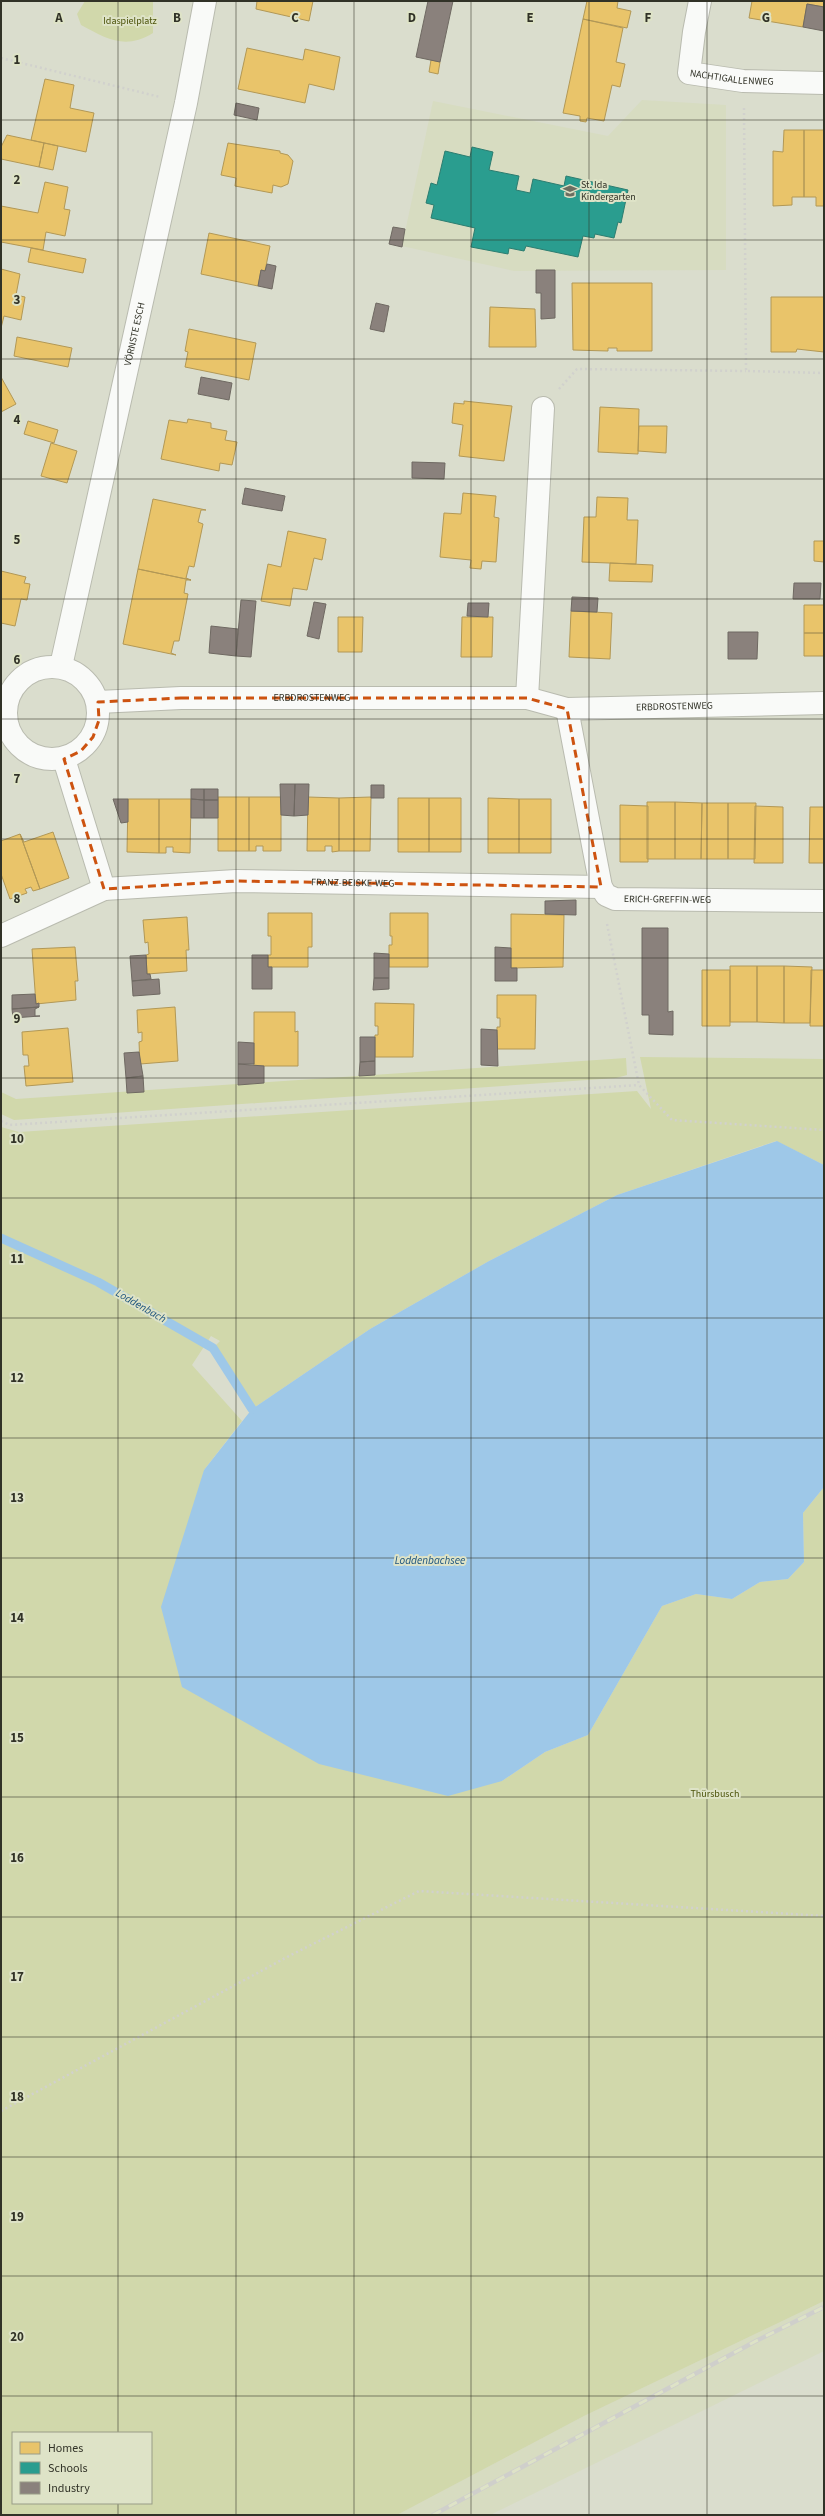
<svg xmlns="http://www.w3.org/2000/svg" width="825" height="2516" font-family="'Source Sans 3',sans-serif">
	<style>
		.built { fill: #d7dcc1 }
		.green { fill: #d1d8ab; fill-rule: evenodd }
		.water { fill: #9ec8e8 }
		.homes { fill: #e9c46a; stroke: #b29856 }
		.schools { fill: #2a9d8f; stroke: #2c7d70 }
		.industry { fill: #8a817c; stroke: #6f6962 }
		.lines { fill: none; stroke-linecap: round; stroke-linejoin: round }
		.stream { stroke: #9ec8e8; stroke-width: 9 }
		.minor-casing { stroke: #b9bbaf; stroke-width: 24 }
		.path { stroke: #d1d1cd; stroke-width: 2.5; stroke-dasharray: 2 3; stroke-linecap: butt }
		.minor { stroke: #f9faf8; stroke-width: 22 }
		.rail-casing { stroke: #cfcfcb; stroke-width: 4.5 }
		.rail { stroke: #dee3c7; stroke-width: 3; stroke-dasharray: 9; stroke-linecap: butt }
		.marked { fill: none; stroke: #cd5310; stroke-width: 3; stroke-dasharray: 8 5; stroke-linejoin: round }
		.grid { fill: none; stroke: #313227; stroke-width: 1; stroke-opacity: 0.55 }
		.labels { text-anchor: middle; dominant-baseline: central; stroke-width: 4; stroke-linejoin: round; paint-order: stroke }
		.park-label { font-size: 10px; fill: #4c530a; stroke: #dee3c7 }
		.street-label { font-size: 10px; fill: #313227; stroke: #dee3c7 }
		.poi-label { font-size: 10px; fill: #313227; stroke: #dee3c7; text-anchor: start }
		.water-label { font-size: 11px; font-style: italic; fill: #1c537d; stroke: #dee3c7 }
		.grid-label { font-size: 13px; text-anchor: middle; font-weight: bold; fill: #313227; stroke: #dee3c7; stroke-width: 4; stroke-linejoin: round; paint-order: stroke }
	</style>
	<rect width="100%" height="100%" fill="#daddcd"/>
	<path class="built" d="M642 100 726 105V270L514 271 402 246 433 101 608 136Z
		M824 2301V2351L490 2515H397L584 2416Z"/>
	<path class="green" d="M85 1H153V33C125 50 107 39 81 25L77 14Z
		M640 1057 824 1059V1165L776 1141 617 1195 489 1261 370 1329 252 1409 213 1348 220 1341 211 1336 192 1365 242 1421 204 1470 502 1781 545 1752 588 1735 662 1606 696 1594 732 1599 760 1582 788 1579 804 1562 803 1513 824 1487V2301L584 2416 397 2515H1V1127L19 1132 637 1091 651 1109ZM13 2433H151V2503H13Z
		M626 1058 627 1075 616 1078 14 1120 1 1114V1092L16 1099Z"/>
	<path class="water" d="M777 1141 824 1165V1487L803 1513 804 1562 788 1579 760 1582 732 1599 696 1594 662 1606 588 1735 545 1752 502 1781 448 1796 319 1764 182 1687 161 1607 204 1470 252 1409 370 1329 489 1261 617 1195Z"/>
	<path class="homes" d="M257 1H313L309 21 256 9Z
		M587 1H618L617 8 631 11 627 28 583 19Z
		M752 1H824V7L807 4 803 27 749 18Z
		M583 19 623 28 616 62 625 64 620 87 612 85 604 121 587 118 586 122 580 121V116L563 113Z
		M247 48 303 60 305 49 340 57 334 90 309 84 305 103 238 89Z
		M431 60 440 62 438 74 429 72Z
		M45 79 74 85 70 108 94 113 86 152 31 140Z
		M784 130H804V197H792V205L773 206V151L783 152Z
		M804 130H824V206H816V197H804Z
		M7 135 44 143 39 167 1 159V147Z
		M44 143 58 146 53 170 39 167Z
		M228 143 280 151V153L288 155 293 161 288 184 281 187 273 185 272 193 235 186 236 178 221 175Z
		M45 182 68 187 64 209 70 210 65 236 46 232 43 250 1 242V206L38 213Z
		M209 233 270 246 265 271 261 270 258 286 201 274Z
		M31 248 86 259 83 273 28 262Z
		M1 269 20 274 16 295 25 297 21 320 4 316 1 328Z
		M572 283H652V351H617V348H608V351L573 350Z
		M771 297H824V352L797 349 796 352H771Z
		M490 307 535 309 536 347H489Z
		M189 329 256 343 249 380 185 367 188 352 185 351Z
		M17 337 72 348 68 367 14 356Z
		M1 377 16 404 1 412Z
		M464 401 512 406 504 461 459 456 463 425 452 423 454 403 464 404Z
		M600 407 639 409 638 454 598 452Z
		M188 419 211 423V428L227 431 225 440 237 442 232 465 220 463 219 471 161 459 169 420 187 423Z
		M28 421 58 430 54 443 24 434Z
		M639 426H667L666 453 638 451Z
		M51 443 77 451 67 483 41 476Z
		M463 493 496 496 494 517 499 518 496 562 482 561 481 569 470 568 471 560 440 557 444 513 461 514Z
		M597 497 628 498 627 520H638L636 564 582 562 584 517H596Z
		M153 499 206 510H201L198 522 203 524 194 567 189 566 186 578 191 580 138 569Z
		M288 531 326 539 322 560 314 558 307 590 293 588 290 606 261 601 268 564 281 567Z
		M814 541H824V562L814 561Z
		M610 563 653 565 652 582 609 581Z
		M138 569 191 580H186L184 593 188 594 179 641H174L171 653 176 655 123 644Z
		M1 571 26 577 24 583 30 584 27 600 21 599 15 626 1 623Z
		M804 605H824V633H804Z
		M571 611 612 613 610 659 569 657Z
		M338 617H363L362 652H338Z
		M462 617H493L492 657H461Z
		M804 633H824V656H804Z
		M218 797H249V851H218Z
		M249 797H281V851H263V846H256V851H249Z
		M308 797 339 798V851L332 852V846H325V851H307Z
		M371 797 370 851H339V798Z
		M398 798H429V852H398Z
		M429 798H461V852H429Z
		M488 798 519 799V853H488Z
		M128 799H159V853L127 852Z
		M159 799H191L190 853 173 852V847H166V853H159Z
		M519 799H551V853H519Z
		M647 802H675V859H647Z
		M675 802 702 803 701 859H675Z
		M702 803H728V859H701Z
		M728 803H756L755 859H728Z
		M620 805 648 806V862H620Z
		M755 806 783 807V863H754Z
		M810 807H824V863H809Z
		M53 832 69 878 40 889 20 834 24 842Z
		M20 834 40 889 33 891 31 887 25 889 27 893 10 899 1 874V841Z
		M268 913H312V947H308V967H268V955H271V936H268Z
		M390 913H428V967H389V945H392V936H390Z
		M511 914 564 915 563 967 511 968Z
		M187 917 189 950H186L187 971 147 974 146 955 149 954 148 942 145 943 143 920Z
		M75 947 78 981H75L76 1000 36 1004 32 949Z
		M730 966H757V1022H730Z
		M757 966H784V1023L757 1022Z
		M784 966 812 967 810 1023H784Z
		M702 970H730V1026H702Z
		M811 970H824V1026H810Z
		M497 995H536L535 1049H497V1027H500V1018H497Z
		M375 1003 414 1004 413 1057H375V1035H378V1026H375Z
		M175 1007 178 1061 140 1064 139 1042 142 1041V1032L138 1033 137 1010Z
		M254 1012H295V1032L298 1031V1066H254Z
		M68 1028 73 1082 26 1086 24 1066H29L28 1055H23L22 1032Z"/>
	<path class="schools" d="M472 147 493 152 489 170 519 176 516 190 530 193 533 179 564 186 566 176 628 190 621 223 618 222 614 238 595 234 594 238 583 236 578 257 526 246 524 251 509 248 508 254 471 247 475 228 431 218 434 205 426 203 431 183 437 185 445 151 470 157Z"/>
	<path class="industry" d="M428 1H453L440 62 416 57Z
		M807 4 824 7V31L803 27Z
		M236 103 259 108 257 120 234 115Z
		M393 227 405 229 402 247 389 244Z
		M267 264 276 266 272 289 258 286 261 270 265 271Z
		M536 270H555V318L541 319V293H536Z
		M376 303 389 306 384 332 370 329Z
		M201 377 232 383 229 400 198 394Z
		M412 462 445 463 444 479 412 478Z
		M245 488 285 496 282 511 242 504Z
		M794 583H821L820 599H793Z
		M572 597 598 598 597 612 571 611Z
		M241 600 256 601 251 657 236 656Z
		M314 602 326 604 319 639 307 636Z
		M468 603H489L488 617 467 616Z
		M211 626 238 629 236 656 209 653Z
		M728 632H758L757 659H728Z
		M280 784H295L294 816 281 815Z
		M295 784H309L308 815 294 816Z
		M371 785H384V798H371Z
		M191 789H204V800L191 799Z
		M204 789H218V800H204Z
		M113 799H128V822L121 823Z
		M191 799 204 800V818H191Z
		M204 800H218V818H204Z
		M576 900V915L545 914V901Z
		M642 928H668V1012L673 1011V1035L649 1034V1015H642Z
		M495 947 511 948V968H517V981H495Z
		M374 953 389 954V978H374Z
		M146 955 147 974H150L151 979 132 981 130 956Z
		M252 955H268V967H272V989H252Z
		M374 978H389V989L373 990Z
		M159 979 160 994 133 996 132 981Z
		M35 994 36 1004 39 1003V1007L12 1009V995Z
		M39 1007 35 1009V1016H40L13 1018 12 1009Z
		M481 1029 497 1030 498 1066 481 1065Z
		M360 1037H375V1061L360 1062Z
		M238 1042 254 1043V1064H238Z
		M139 1052 143 1076 126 1078 124 1053Z
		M375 1061V1075L359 1076 360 1062Z
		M238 1064 264 1066V1083L238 1085Z
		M143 1076 144 1092 127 1093 126 1078Z"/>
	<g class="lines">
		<path class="stream" d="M1 1238 98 1282 213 1348 252 1409"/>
		<defs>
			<g id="minor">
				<path id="s1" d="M700 1 694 32 689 73 743 81 824 83"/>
				<path id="s2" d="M61 666 186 103 205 1"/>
				<circle cx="52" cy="713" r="46"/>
				<path d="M527 698 543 408"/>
				<path id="s3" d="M98 702 181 698H527L567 709 824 703"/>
				<path id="s4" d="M567 709 601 887 606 895 615 899 824 901"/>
				<path id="s5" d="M64 759 104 889 236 881 601 887"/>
				<path d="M1 936 104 889"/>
			</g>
		</defs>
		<use href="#minor" class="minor-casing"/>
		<path class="path" d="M1 58 160 97
			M744 108 746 371 824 373
			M559 389 577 369 746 371
			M607 924 639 1085 672 1120 824 1130
			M1 1121 10 1125 639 1085
			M1 2111 289 1956 419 1891 824 1916"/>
		<use href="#minor" class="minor"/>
		<defs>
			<path id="rail" d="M433 2515 756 2341 824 2307"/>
		</defs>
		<use href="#rail" class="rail-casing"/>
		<use href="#rail" class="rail"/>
	</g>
	<path class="marked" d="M181 698H527L567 709 601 887 236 881 104 889 64 759 81 751 93 737 99 720 98 702Z"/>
	<path class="grid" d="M118 1V2433M236 1V2515M354 1V2515M471 1V2515M589 1V2515M707 1V2515M1 120H824M1 240H824M1 359H824M1 479H824M1 599H824M1 719H824M1 839H824M1 958H824M1 1078H824M1 1198H824M1 1318H824M1 1438H824M1 1558H824M1 1677H824M1 1797H824M1 1917H824M1 2037H824M1 2157H824M1 2276H824M1 2396H824M118 2503V2515"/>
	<defs>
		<symbol id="school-bare" viewBox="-9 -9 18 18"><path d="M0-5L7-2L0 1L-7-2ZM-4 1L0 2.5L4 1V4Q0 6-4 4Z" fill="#6c6e61" stroke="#dee3c7" stroke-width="2.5" paint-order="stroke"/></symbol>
	</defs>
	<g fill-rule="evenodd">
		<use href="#school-bare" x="560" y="181" width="20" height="20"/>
	</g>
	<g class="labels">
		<g class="park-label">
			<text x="130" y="21">Idaspielplatz</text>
			<text x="715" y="1794">Thürsbusch</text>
		</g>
		<g class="street-label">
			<text stroke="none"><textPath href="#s1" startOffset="116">NACHTIGALLENWEG</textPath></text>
			<text stroke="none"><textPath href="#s2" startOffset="340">VÖRNSTE ESCH</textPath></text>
			<text stroke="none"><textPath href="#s3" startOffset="214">ERBDROSTENWEG</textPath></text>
			<text stroke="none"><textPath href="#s3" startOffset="578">ERBDROSTENWEG</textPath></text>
			<text stroke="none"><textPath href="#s5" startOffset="385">FRANZ-BEISKE-WEG</textPath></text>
			<text stroke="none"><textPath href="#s4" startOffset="253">ERICH-GREFFIN-WEG</textPath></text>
		</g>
		<g class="poi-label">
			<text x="581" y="185">St. Ida<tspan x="581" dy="12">Kindergarten</tspan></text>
		</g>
		<g class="water-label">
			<text transform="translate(141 1306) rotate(30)">Loddenbach</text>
			<text x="430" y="1560">Loddenbachsee</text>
		</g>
	</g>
	<g class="grid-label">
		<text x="59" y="22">A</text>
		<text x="177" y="22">B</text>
		<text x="295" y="22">C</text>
		<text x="412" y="22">D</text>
		<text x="530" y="22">E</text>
		<text x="648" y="22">F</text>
		<text x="766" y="22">G</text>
		<text x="17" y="64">1</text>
		<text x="17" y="184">2</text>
		<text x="17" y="304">3</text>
		<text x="17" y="424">4</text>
		<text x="17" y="544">5</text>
		<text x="17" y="664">6</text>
		<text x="17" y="783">7</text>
		<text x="17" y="903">8</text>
		<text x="17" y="1023">9</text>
		<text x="17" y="1143">10</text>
		<text x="17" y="1263">11</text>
		<text x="17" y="1382">12</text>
		<text x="17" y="1502">13</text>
		<text x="17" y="1622">14</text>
		<text x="17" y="1742">15</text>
		<text x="17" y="1862">16</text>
		<text x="17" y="1981">17</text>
		<text x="17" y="2101">18</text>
		<text x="17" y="2221">19</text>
		<text x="17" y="2341">20</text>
	</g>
	<rect width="825" height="2516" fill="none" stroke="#313227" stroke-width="4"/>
	<rect x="12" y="2432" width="140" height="72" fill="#dee3c7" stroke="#999c87"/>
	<rect x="20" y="2442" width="20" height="12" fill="#e9c46a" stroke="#999c87"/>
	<text x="48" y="2452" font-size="12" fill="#313227">Homes</text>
	<rect x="20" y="2462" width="20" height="12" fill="#2a9d8f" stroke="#999c87"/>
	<text x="48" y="2472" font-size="12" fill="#313227">Schools</text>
	<rect x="20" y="2482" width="20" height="12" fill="#8a817c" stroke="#999c87"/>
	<text x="48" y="2492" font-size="12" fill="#313227">Industry</text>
</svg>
